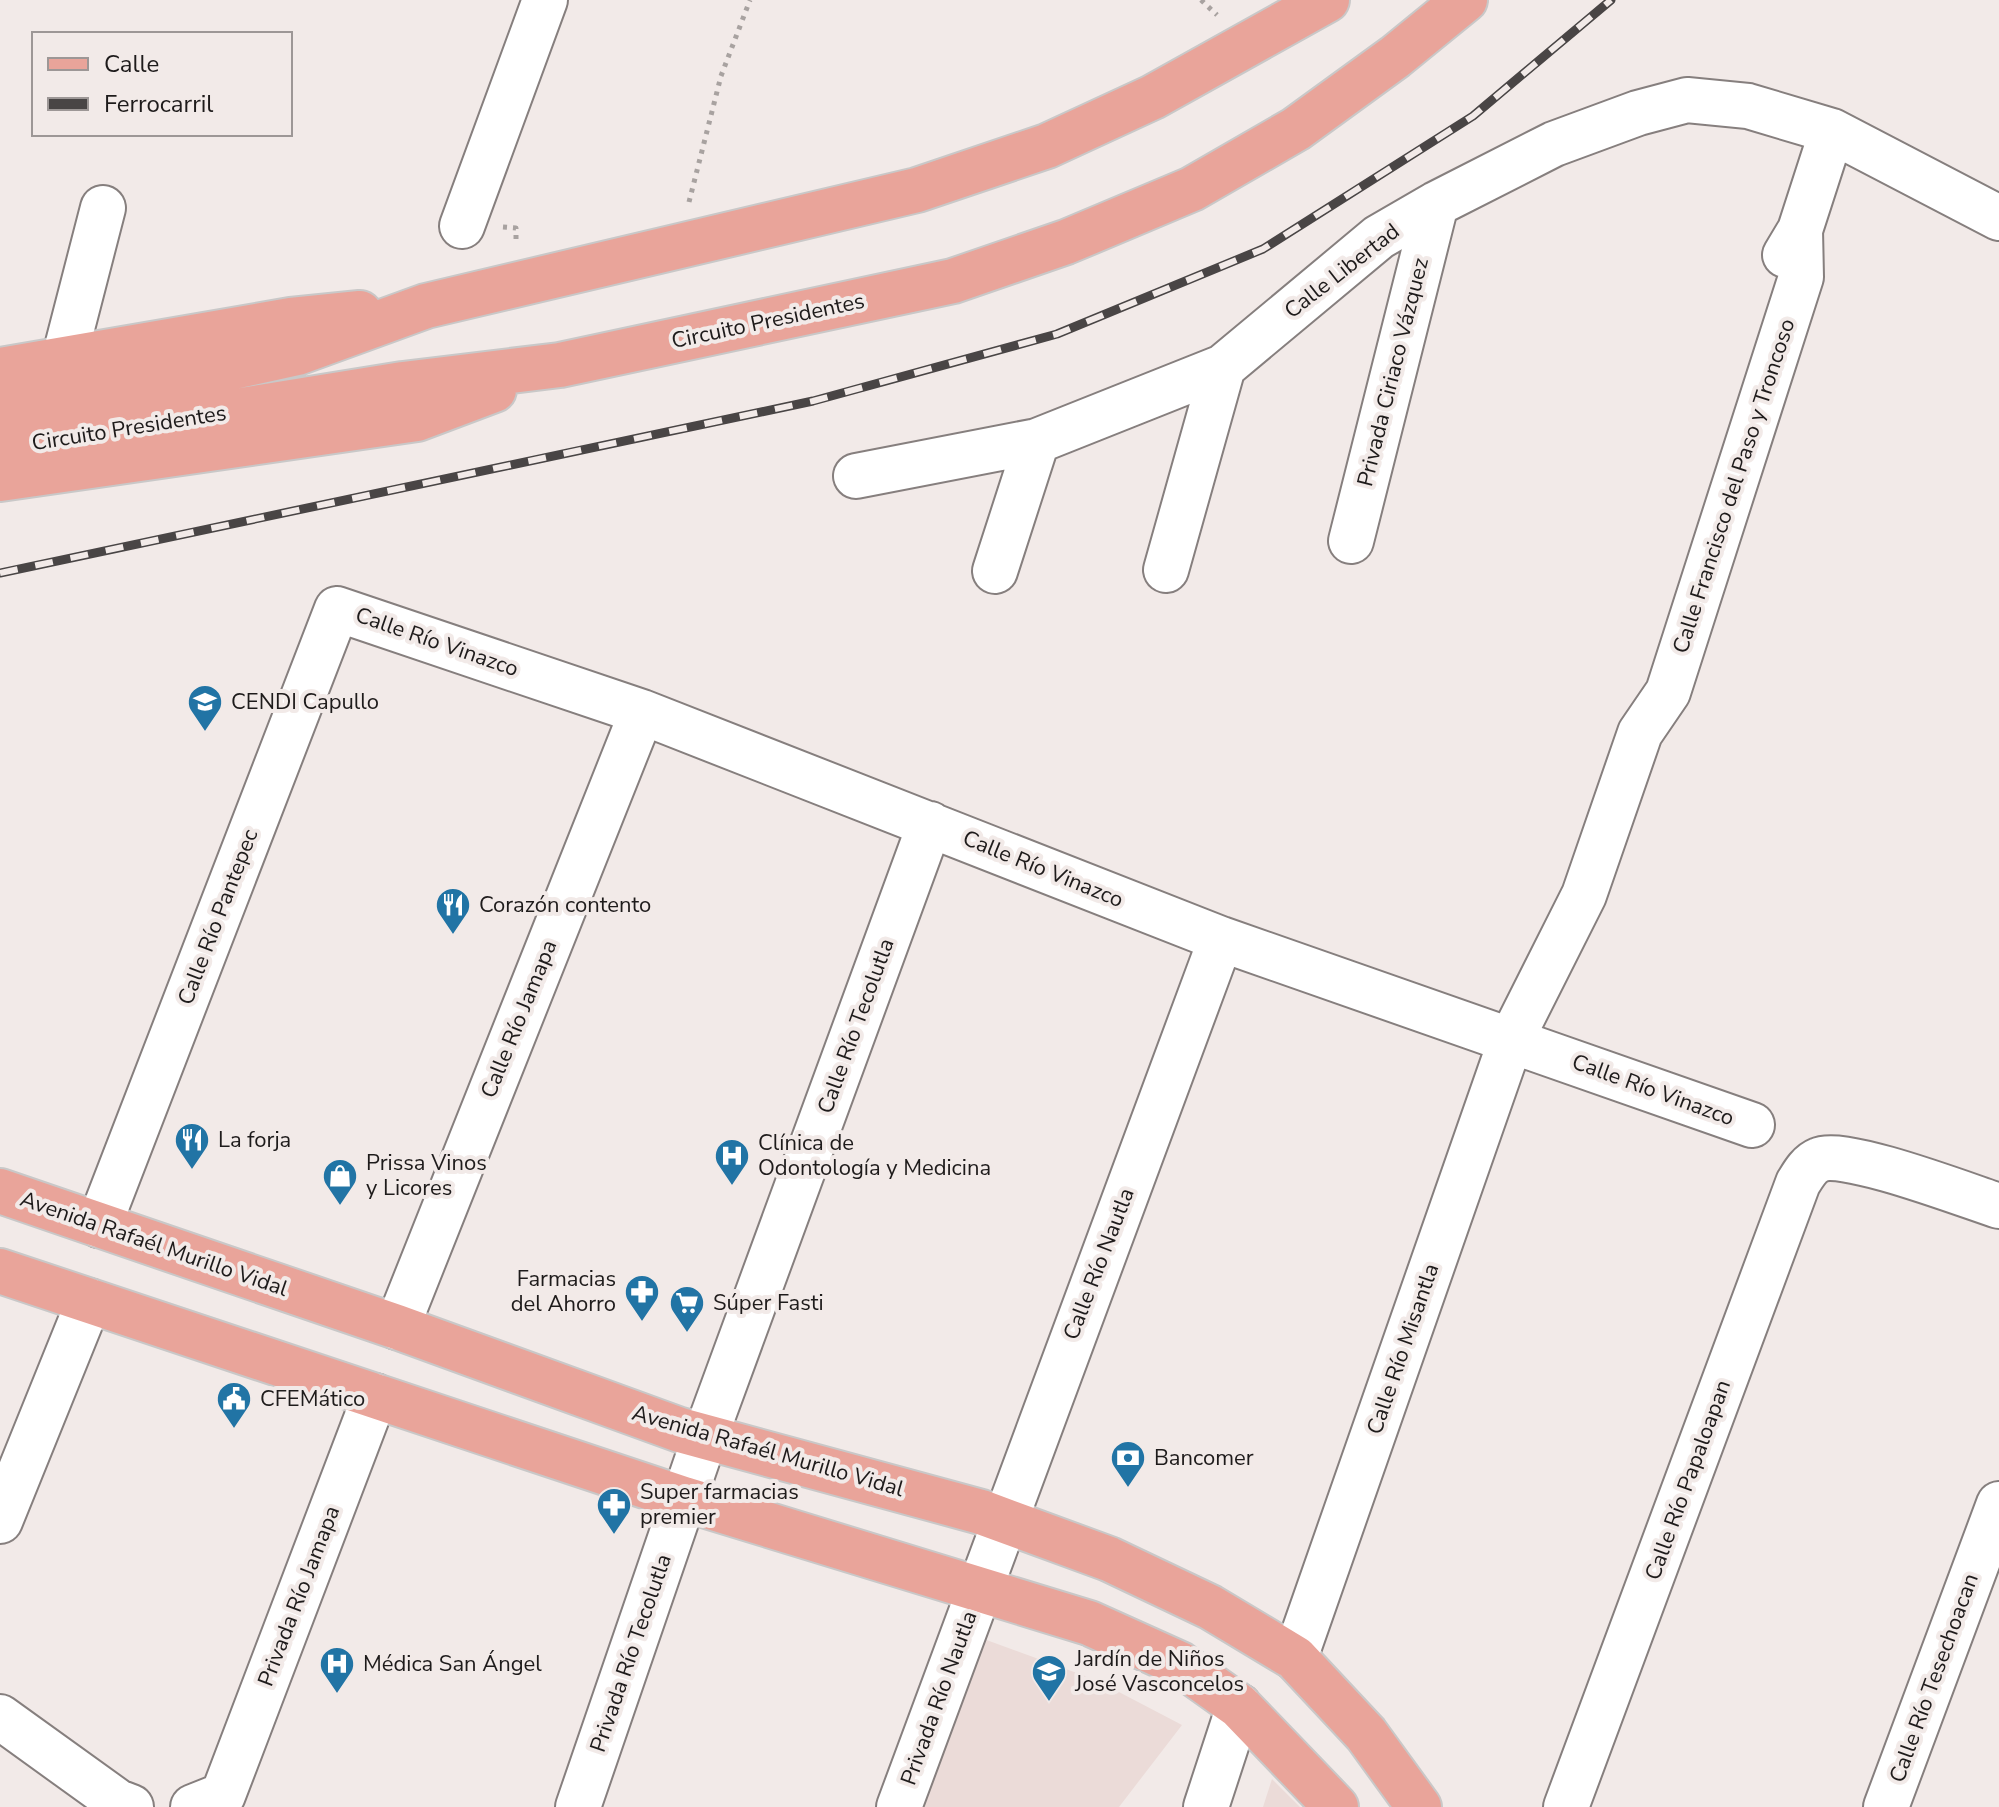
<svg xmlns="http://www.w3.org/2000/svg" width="1999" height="1807" font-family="'Nunito Sans',sans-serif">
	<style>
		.built { fill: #ebdbd8 }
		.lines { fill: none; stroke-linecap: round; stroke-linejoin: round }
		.minor-casing { stroke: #867f7e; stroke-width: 48 }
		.major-casing { stroke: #c9c8c8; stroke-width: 48 }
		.path { stroke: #a8a2a0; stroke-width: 5; stroke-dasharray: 4 6; stroke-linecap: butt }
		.minor { stroke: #fff; stroke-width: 44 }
		.major { stroke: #e9a49a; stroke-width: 44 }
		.rail-casing { stroke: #494545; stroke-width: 9 }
		.rail { stroke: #f2eae8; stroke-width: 6; stroke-dasharray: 18; stroke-linecap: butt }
		.labels { text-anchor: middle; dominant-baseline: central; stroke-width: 8; stroke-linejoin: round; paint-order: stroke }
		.street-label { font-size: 22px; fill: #1e1b1b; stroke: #f2eae8 }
		.poi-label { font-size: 22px; fill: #1e1b1b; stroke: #f2eae8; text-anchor: start }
	</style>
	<rect width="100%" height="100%" fill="#f2eae8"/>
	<path class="built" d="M981 1638 1096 1680 1182 1725 1119 1807H922Z
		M1272 1779 1300 1807H1263Z"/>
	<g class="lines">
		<defs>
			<path id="minor" d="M462 226 545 0
				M1785 255 1800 230 1832 131
				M64 359 103 208
				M856 476 1037 441 1223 367 1379 237 1436 204 1554 144 1638 113 1687 100 1748 106 1832 131 1999 218
				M1351 541 1436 204
				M1166 570 1223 367
				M995 571 1037 441
				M99 1225 337 609 642 712 1221 939 1752 1125
				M397 1327 642 712
				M0 1521 89 1301
				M1295 1658 1511 1040 1584 895 1640 733 1668 692 1801 277 1800 230
				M0 1717 118 1802 131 1807
				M193 1807 223 1795 375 1396
				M578 1807 705 1437 930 824
				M899 1807 1221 939
				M1206 1807 1239 1706
				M1566 1807 1798 1183C1803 1175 1809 1164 1819 1160 1843 1148 1968 1196 1999 1206
				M1886 1807 1999 1504"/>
			<path id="major" d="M0 370 291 320 360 313
				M0 409 169 381 297 353 426 306 917 190 1047 146 1153 97 1327 0
				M0 449 403 384 560 365 953 281 1066 242 1192 189 1296 129 1395 57 1465 0
				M0 479 417 419 494 390
				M0 1191 397 1327 680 1430 981 1512 1109 1559 1210 1607 1295 1658 1366 1734 1419 1807
				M0 1271 684 1499 1089 1623 1180 1664 1239 1706 1336 1807"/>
		</defs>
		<use href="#minor" class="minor-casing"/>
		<use href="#major" class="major-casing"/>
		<path class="path" d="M1201 0 1217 15
			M689 202 721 76 750 0
			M503 227 516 228V245"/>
		<use href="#minor" class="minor"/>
		<use href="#major" class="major"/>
		<defs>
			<path id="rail" d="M0 573 813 401 1057 334 1263 249 1473 116 1611 0"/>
		</defs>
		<use href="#rail" class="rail-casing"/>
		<use href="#rail" class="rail"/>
	</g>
	<defs>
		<symbol id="school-pin" viewBox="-11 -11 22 30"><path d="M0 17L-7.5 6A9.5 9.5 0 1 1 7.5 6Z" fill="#2174a5" stroke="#f2eae8"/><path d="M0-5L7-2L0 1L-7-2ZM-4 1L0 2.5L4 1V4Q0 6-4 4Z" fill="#fff"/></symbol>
		<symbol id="restaurant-pin" viewBox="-11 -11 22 30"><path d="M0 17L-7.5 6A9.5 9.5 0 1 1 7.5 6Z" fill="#2174a5" stroke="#f2eae8"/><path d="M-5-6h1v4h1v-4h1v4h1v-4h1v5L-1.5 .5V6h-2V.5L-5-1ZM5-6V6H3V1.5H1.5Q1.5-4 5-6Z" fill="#fff"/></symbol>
		<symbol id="hospital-pin" viewBox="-11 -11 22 30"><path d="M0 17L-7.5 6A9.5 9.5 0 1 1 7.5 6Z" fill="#2174a5" stroke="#f2eae8"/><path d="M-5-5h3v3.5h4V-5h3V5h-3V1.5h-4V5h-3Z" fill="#fff"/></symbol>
		<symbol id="shop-pin" viewBox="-11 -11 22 30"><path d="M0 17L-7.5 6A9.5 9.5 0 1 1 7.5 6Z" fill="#2174a5" stroke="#f2eae8"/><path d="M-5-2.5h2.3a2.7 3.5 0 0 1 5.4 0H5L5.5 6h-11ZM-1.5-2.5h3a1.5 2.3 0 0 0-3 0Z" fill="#fff"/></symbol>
		<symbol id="pharmacy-pin" viewBox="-11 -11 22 30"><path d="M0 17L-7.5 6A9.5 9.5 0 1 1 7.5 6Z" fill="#2174a5" stroke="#f2eae8"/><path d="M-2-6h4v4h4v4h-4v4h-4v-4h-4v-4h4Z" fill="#fff"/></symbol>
		<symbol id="supermarket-pin" viewBox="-11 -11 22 30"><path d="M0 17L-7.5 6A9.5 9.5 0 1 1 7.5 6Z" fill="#2174a5" stroke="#f2eae8"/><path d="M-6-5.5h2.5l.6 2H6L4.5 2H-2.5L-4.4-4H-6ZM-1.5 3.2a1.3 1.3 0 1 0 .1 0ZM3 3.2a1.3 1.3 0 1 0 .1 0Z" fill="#fff"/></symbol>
		<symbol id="civic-pin" viewBox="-11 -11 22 30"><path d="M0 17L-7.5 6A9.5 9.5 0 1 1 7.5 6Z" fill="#2174a5" stroke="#f2eae8"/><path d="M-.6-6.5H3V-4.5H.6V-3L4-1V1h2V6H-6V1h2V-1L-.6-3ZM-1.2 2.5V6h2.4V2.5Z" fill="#fff"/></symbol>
		<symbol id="bank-pin" viewBox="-11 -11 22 30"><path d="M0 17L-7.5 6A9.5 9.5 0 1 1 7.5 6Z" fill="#2174a5" stroke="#f2eae8"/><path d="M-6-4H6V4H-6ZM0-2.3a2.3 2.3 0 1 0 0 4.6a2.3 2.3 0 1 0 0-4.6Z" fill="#fff"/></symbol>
	</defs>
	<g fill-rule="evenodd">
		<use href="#school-pin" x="185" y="682" width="40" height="54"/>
		<use href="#restaurant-pin" x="433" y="885" width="40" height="54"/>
		<use href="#restaurant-pin" x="172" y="1120" width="40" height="54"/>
		<use href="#hospital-pin" x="712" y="1136" width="40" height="54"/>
		<use href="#shop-pin" x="320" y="1156" width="40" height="54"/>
		<use href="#pharmacy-pin" x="622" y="1272" width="40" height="54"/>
		<use href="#supermarket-pin" x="667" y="1283" width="40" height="54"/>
		<use href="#civic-pin" x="214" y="1379" width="40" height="54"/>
		<use href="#bank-pin" x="1108" y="1438" width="40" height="54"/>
		<use href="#pharmacy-pin" x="594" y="1485" width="40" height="54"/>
		<use href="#hospital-pin" x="317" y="1644" width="40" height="54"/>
		<use href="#school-pin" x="1029" y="1652" width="40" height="54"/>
	</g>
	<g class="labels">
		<g class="street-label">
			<text transform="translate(1342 271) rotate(-38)">Calle Libertad</text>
			<text transform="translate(768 321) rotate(-12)">Circuito Presidentes</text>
			<text transform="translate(1393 372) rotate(-76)">Privada Ciriaco Vázquez</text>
			<text transform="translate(129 428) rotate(-9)">Circuito Presidentes</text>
			<text transform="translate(1734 486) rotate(-72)">Calle Francisco del Paso y Troncoso</text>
			<text transform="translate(437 642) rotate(19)">Calle Río Vinazco</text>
			<text transform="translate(1043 869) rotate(22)">Calle Río Vinazco</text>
			<text transform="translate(218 917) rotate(-69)">Calle Río Pantepec</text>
			<text transform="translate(519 1019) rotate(-68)">Calle Río Jamapa</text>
			<text transform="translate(856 1026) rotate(-70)">Calle Río Tecolutla</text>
			<text transform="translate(1653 1090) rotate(20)">Calle Río Vinazco</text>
			<text transform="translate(154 1244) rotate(19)">Avenida Rafaél Murillo Vidal</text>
			<text transform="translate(1099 1264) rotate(-69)">Calle Río Nautla</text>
			<text transform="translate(1403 1349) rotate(-71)">Calle Río Misantla</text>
			<text transform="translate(768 1451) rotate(16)">Avenida Rafaél Murillo Vidal</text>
			<text transform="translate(1688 1480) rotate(-70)">Calle Río Papaloapan</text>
			<text transform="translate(299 1596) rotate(-69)">Privada Río Jamapa</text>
			<text transform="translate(631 1653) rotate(-71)">Privada Río Tecolutla</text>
			<text transform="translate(1934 1678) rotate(-70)">Calle Río Tesechoacan</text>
			<text transform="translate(939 1698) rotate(-70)">Privada Río Nautla</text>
		</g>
		<g class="poi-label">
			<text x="231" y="702">CENDI Capullo</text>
			<text x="479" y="905">Corazón contento</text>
			<text x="218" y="1140">La forja</text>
			<text x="758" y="1143">Clínica de<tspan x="758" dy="25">Odontología y Medicina</tspan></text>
			<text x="366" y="1163">Prissa Vinos<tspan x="366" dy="25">y Licores</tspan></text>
			<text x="616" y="1279" text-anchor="end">Farmacias<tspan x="616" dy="25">del Ahorro</tspan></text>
			<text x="713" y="1303">Súper Fasti</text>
			<text x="260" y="1399">CFEMático</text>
			<text x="1154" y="1458">Bancomer</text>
			<text x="640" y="1492">Super farmacias<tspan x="640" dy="25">premier</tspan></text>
			<text x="1075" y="1659">Jardín de Niños<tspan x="1075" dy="25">José Vasconcelos</tspan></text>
			<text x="363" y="1664">Médica San Ángel</text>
		</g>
	</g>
	<rect x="32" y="32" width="260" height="104" fill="#f2eae8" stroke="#9d9796" stroke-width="2"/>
	<rect x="48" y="58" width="40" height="12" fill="#e9a49a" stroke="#9d9796" stroke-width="2"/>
	<text x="104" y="72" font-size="24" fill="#1e1b1b">Calle</text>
	<rect x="48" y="98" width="40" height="12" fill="#494545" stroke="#9d9796" stroke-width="2"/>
	<text x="104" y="112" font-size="24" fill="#1e1b1b">Ferrocarril</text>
</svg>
